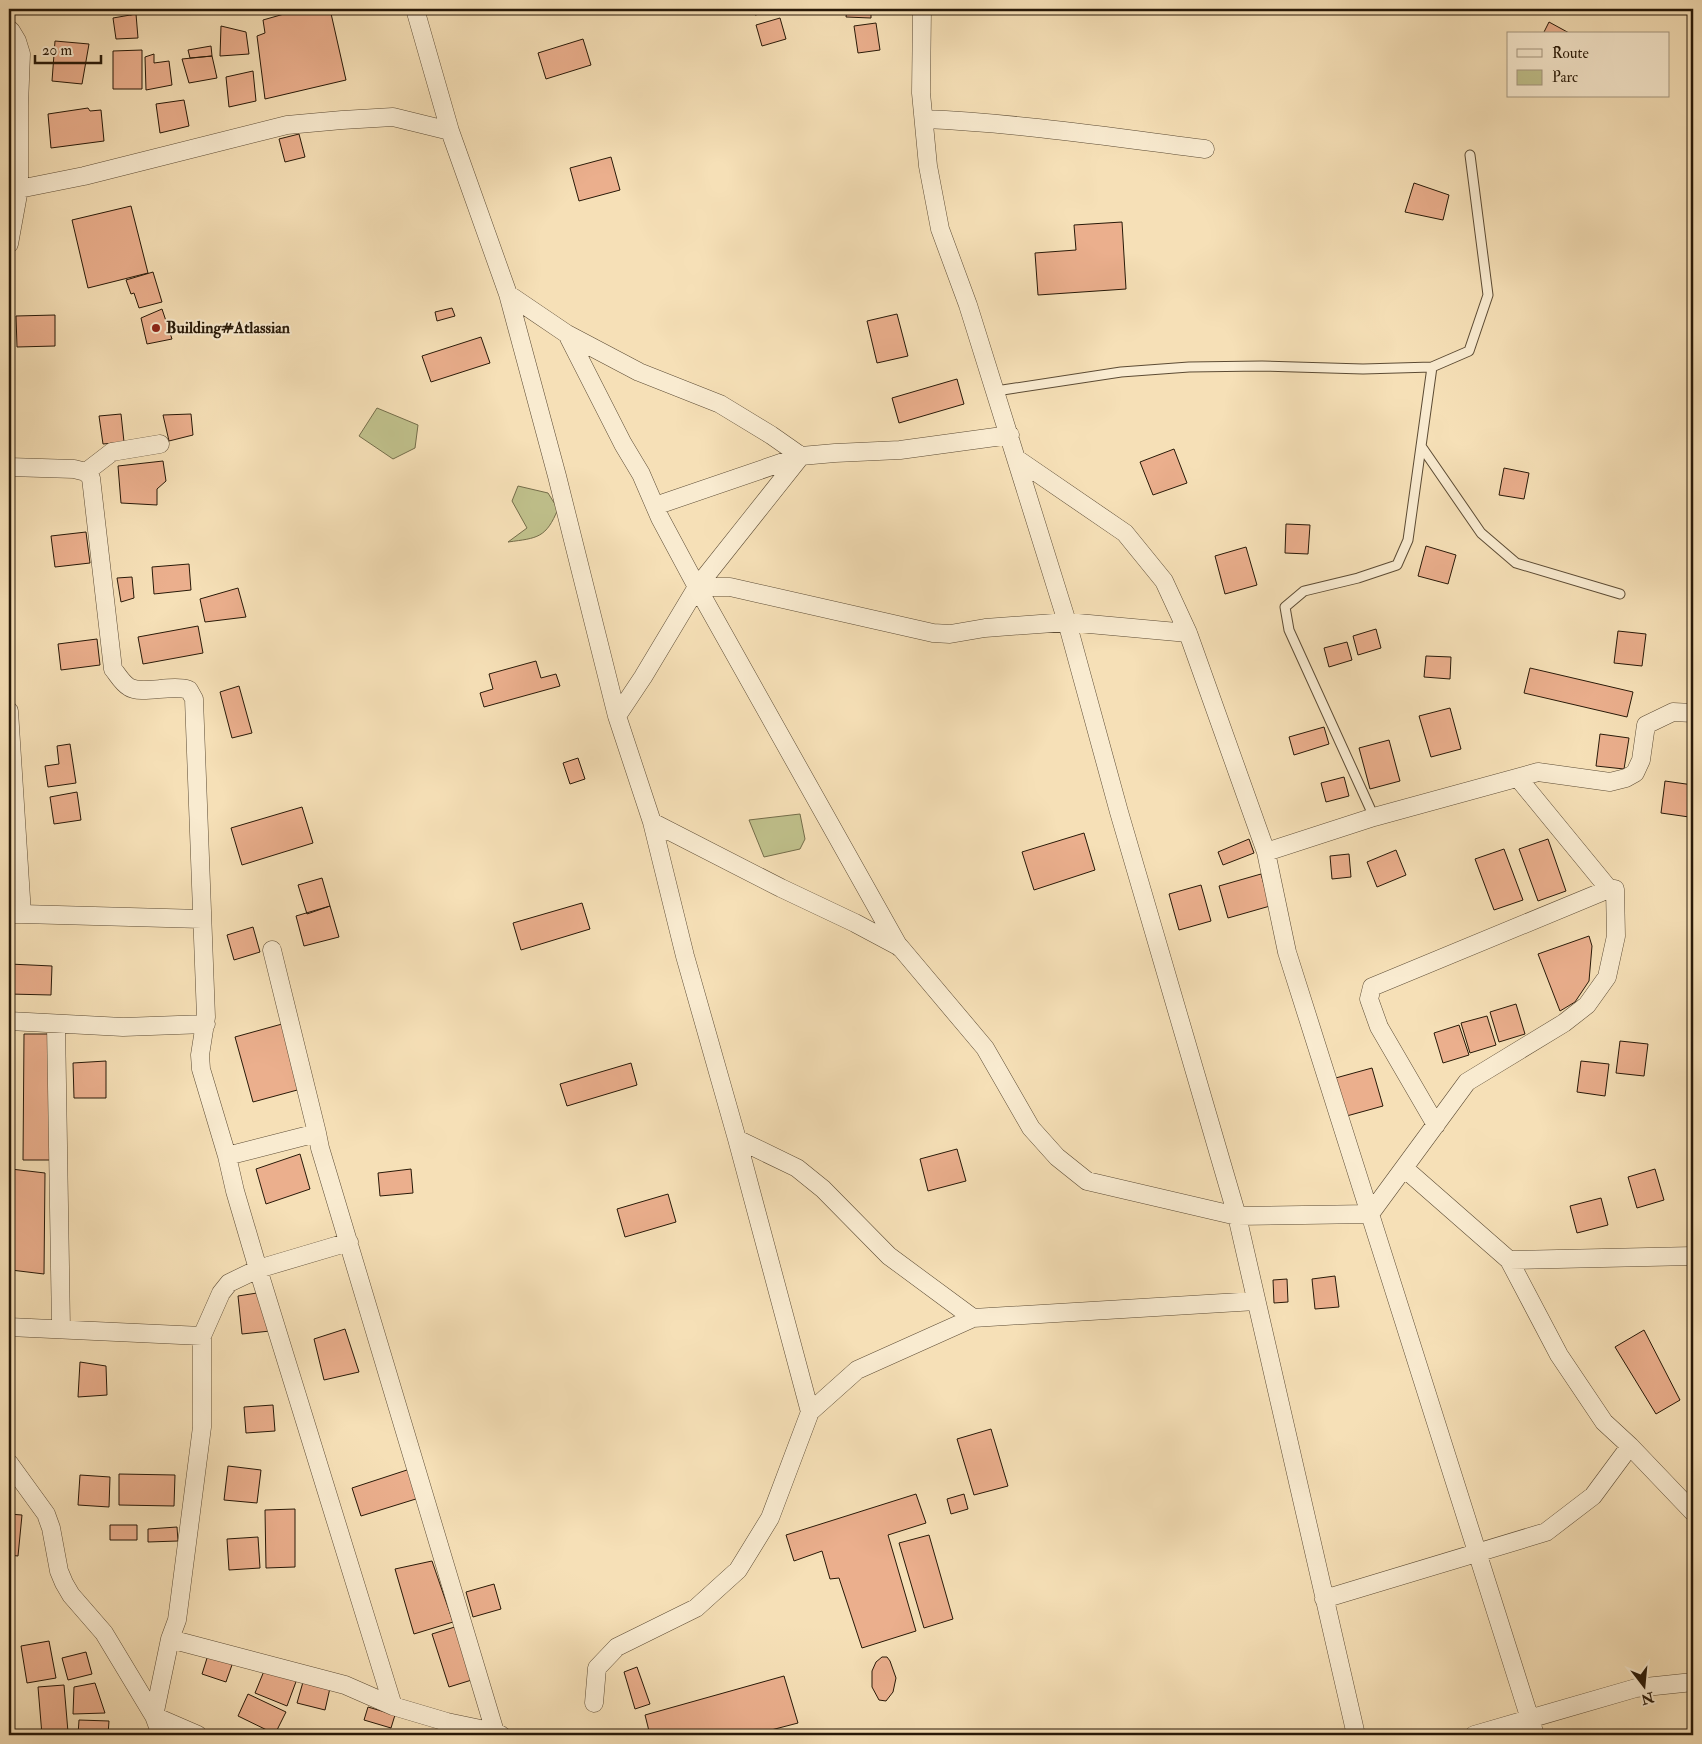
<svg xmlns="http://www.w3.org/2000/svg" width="1702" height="1744" font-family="'IM FELL Double Pica',serif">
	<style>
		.green { fill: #c0c18c; stroke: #746d4a }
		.building { fill: #ebaf8d; stroke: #281908 }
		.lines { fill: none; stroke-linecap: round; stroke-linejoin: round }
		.lane-casing { stroke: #5c4b34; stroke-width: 11 }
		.street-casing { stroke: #5c4b34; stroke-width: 19 }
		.lane { stroke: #f9ebd0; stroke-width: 9 }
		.street { stroke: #f9ebd0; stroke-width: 18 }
		.poi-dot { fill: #8f2418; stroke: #f9ebd0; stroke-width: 2 }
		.labels { text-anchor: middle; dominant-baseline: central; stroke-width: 4; stroke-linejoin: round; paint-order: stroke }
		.poi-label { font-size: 16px; font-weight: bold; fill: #281908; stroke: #f9ebd0; text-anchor: start }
	</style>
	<rect width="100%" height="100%" fill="#f6e0b7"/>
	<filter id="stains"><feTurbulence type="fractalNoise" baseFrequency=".004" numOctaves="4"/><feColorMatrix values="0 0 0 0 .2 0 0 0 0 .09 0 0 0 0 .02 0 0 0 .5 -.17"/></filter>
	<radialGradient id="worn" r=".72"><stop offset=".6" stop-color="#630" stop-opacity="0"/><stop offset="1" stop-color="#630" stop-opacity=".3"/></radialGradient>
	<path class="green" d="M377 408 418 425 415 448 393 459 359 436Z
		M518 486 548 493 558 509C546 538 538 538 508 542L527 528 512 501Z
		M800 814 805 839 800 849 764 857 749 820Z"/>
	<path class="building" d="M89 9H103L90 13Z
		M130 9H161L130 15Z
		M283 9H330L346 80 265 99 257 36 265 33 263 20 284 14Z
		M753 9H780V10L755 15Z
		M847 9H871V18L846 17Z
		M136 14 138 38 116 39 113 18Z
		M780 18 786 39 762 46 756 25Z
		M1549 22 1571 34H1543Z
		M876 23 880 50 858 53 854 26Z
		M221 26 246 32 249 54 220 56Z
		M583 39 591 65 546 79 538 53Z
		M55 41 89 44 82 84 52 81Z
		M211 46 212 56 190 58 188 50Z
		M142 50V89H113V51Z
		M154 54V63L169 61 172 85 146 90 145 57Z
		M212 56 217 78 189 83 182 59Z
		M253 71 256 101 229 107 226 77Z
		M184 100 189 126 160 133 156 104Z
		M88 108 90 111 101 110 104 141 51 148 48 114Z
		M299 134 305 157 285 162 279 139Z
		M611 157 620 190 579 201 570 168Z
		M1414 183 1449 195 1443 220 1405 212Z
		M131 206 148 273 88 288 72 220Z
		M1122 222 1126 289 1038 295 1035 253 1076 250 1074 225Z
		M153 272 162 302 139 308 134 293 131 294 126 280Z
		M452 308 455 316 437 321 435 312Z
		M162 309 172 339 147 344 141 318Z
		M897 314 908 356 877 363 867 321Z
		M55 315V346L17 347 16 316Z
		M481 337 490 363 431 382 422 356Z
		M957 379 964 404 899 423 892 398Z
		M121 414 124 442 103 444 99 416Z
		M191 414 193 435 169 441 163 415Z
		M1174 449 1187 483 1153 495 1140 462Z
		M163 461 166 481 157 489V505L121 503 118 466Z
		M1504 468 1529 473 1524 499 1499 495Z
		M1286 524 1310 525 1308 554 1285 553Z
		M86 532 90 563 55 567 51 536Z
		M1426 546 1456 555 1448 584 1418 576Z
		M1246 547 1257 585 1225 594 1215 556Z
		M189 564 191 590 154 594 152 567Z
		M132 577 134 598 121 602 117 578Z
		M238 588 246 617 205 622 200 599Z
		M198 626 203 653 143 664 138 637Z
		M1376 629 1381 648 1358 655 1353 636Z
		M1618 631 1646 634 1642 666 1614 663Z
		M97 639 100 665 61 670 58 644Z
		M1347 642 1352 660 1329 667 1324 648Z
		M1426 656 1451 657 1450 679 1424 677Z
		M536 661 541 678 556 674 560 686 484 707 480 693 493 689 489 674Z
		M1530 668 1633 692 1627 717 1524 693Z
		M239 686 252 733 232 738 220 692Z
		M1450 708 1461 749 1431 757 1419 716Z
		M1324 727 1329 744 1294 755 1289 737Z
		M1600 734 1629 738 1624 769 1596 766Z
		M1389 740 1400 781 1370 789 1359 748Z
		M70 744 76 783 48 787 45 766 59 764 57 746Z
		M578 758 585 779 570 784 563 763Z
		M1344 777 1349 796 1326 802 1321 783Z
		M1665 781 1693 785 1689 817 1661 813Z
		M77 792 81 820 54 824 50 797Z
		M302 807 313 843 242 865 231 828Z
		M1084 833 1095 870 1034 890 1022 852Z
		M1249 839 1254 853 1223 865 1218 852Z
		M1548 839 1566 891 1538 901 1519 849Z
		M1504 849 1523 900 1494 910 1475 859Z
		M1396 850 1406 875 1377 887 1367 862Z
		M1349 854 1351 877 1332 879 1330 856Z
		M1261 874 1270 906 1228 918 1219 886Z
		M322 878 330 906 307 914 298 885Z
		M1201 885 1211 921 1179 930 1169 894Z
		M582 903 590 929 521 950 513 923Z
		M330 906 339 937 304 946 296 916Z
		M253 927 260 952 234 960 227 935Z
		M1589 936 1592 946 1589 981 1575 1002 1560 1011 1538 954Z
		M9 964 52 966 51 995 9 994Z
		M1516 1004 1525 1034 1499 1042 1490 1012Z
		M1487 1016 1496 1045 1470 1053 1461 1023Z
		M282 1024 301 1089 253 1102 235 1037Z
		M1459 1025 1469 1055 1443 1063 1434 1033Z
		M24 1034H53L52 1160H23Z
		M1620 1041 1648 1044 1644 1076 1616 1073Z
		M106 1061V1098H74L73 1063Z
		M1581 1061 1609 1064 1605 1096 1577 1092Z
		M631 1063 637 1085 567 1106 560 1084Z
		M1372 1068 1383 1106 1343 1117 1332 1079Z
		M957 1149 966 1181 928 1191 920 1159Z
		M300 1154 310 1189 266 1204 256 1169Z
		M11 1169 45 1173 44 1274 11 1270Z
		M411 1169 413 1193 380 1196 378 1173Z
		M1655 1169 1664 1200 1637 1208 1628 1177Z
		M668 1194 676 1222 625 1237 617 1209Z
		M1601 1198 1608 1225 1577 1233 1570 1206Z
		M1335 1276 1339 1307 1315 1309 1312 1279Z
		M1287 1279 1288 1302 1274 1303 1273 1280Z
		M257 1293 270 1331 242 1334 238 1296Z
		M345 1329 359 1372 324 1380 314 1339Z
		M1644 1330 1680 1400 1656 1414 1615 1347Z
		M80 1362 106 1366 107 1395 78 1397Z
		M273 1405 275 1431 246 1433 244 1407Z
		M991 1429 1008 1486 974 1495 957 1439Z
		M228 1466 261 1470 257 1503 224 1500Z
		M410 1469 419 1498 361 1516 352 1488Z
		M119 1474 175 1475 174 1506 119 1505Z
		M80 1475 110 1477 109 1507 78 1505Z
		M916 1494 926 1523 888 1535 916 1631 862 1648 839 1578 830 1579 822 1551 794 1561 786 1535Z
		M964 1494 968 1509 951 1514 947 1499Z
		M295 1509V1567L266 1568 265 1510Z
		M9 1514 22 1515 18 1556 9 1555Z
		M110 1525H137V1540H110Z
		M177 1527 178 1541 148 1542V1529Z
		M929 1535 953 1619 924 1628 899 1543Z
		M258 1537 260 1568 229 1570 227 1539Z
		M432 1561 453 1622 414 1634 395 1569Z
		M494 1584 501 1609 473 1617 466 1592Z
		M458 1626 475 1679 449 1687 432 1634Z
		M49 1641 56 1678 27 1683 21 1646Z
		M86 1652 92 1674 68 1680 62 1658Z
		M208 1655 233 1662 226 1682 202 1674Z
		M882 1657H887L890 1661 896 1678 893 1692 886 1701 879 1700 872 1687V1671L876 1662Z
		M637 1667 650 1704 635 1709 624 1672Z
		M264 1671 297 1679 287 1706 255 1693Z
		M784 1676 798 1723 752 1735H650L645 1715Z
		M303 1682 330 1688 325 1710 297 1703Z
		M95 1683 105 1713 73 1714 74 1687Z
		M64 1685 68 1732 42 1735 38 1687Z
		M248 1694 286 1712 275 1734 238 1716Z
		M368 1707 395 1715 391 1728 364 1720Z
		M79 1720 109 1721 108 1735H78Z"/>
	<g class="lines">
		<defs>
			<path id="lane" d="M996 391 1121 372 1189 367 1262 366 1363 369 1432 367 1469 351 1488 295 1470 155
				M1421 446 1481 533 1516 563 1620 594
				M1374 817 1289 630 1285 607 1304 591 1358 578 1397 565 1408 540 1432 367"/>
			<path id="street" d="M415 9 450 131 508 294 557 476 617 716 652 822 685 956 737 1139 810 1412
				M922 9 921 93 928 166 940 229 968 305 1067 622 1119 812 1237 1216 1356 1735
				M9 29 11 31 17 41 21 54 19 105V189
				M924 119C1018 123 1111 137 1205 149
				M9 244 19 189 84 176 287 125 342 120 393 117 450 131
				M508 294 567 334 639 372 720 404 771 435 801 456 697 587 643 677 617 716
				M567 334 623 444 641 474 660 518 697 587H730L933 633 950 634 985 628 1067 622 1188 633
				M1017 459 1125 533 1164 581 1188 633 1266 852 1287 952 1535 1735
				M9 467 74 469 86 472 91 478 113 669C118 675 122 683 129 687 141 695 172 684 189 690L194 699 206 1017 200 1055 201 1069 227 1156 235 1191 258 1269 393 1706
				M86 472 112 452 160 444
				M655 506 801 456 835 453 900 450 1010 435
				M697 587 899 947
				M9 711 22 914H9
				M1518 778 1609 889
				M652 822 781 888 855 923 900 947 985 1048 1031 1128 1057 1157 1087 1181 1237 1216 1370 1214
				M1266 852 1374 817 1538 772 1610 782 1626 778 1635 773 1641 760 1646 725 1673 712 1693 713
				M22 914 202 919
				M272 950 317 1133
				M9 1021 123 1027 206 1024
				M56 1024 61 1328
				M737 1139 797 1168 823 1189 889 1256 973 1318
				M227 1156 317 1133 320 1148 495 1732 494 1735
				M1404 1168 1509 1260 1559 1355 1604 1422 1630 1446 1693 1512
				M1370 1214 1467 1082 1564 1023 1587 1005 1607 977 1616 936 1615 889H1609L1372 987 1369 999 1379 1027 1436 1125
				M1509 1260 1693 1256
				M9 1327 202 1336
				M9 1463 46 1514 51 1528 59 1571 64 1583 71 1595 104 1633 154 1716 161 1735
				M1324 1599 1546 1532 1593 1496 1630 1446
				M170 1639 345 1685 393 1706 447 1722 495 1732 501 1735
				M594 1703 597 1668 617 1647 696 1608 738 1570 770 1518 810 1412 857 1370 973 1318 1256 1301
				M198 1735 154 1716 170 1639 177 1620 179 1605 202 1427V1336L221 1293 229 1283 258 1269 349 1242
				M1474 1735 1636 1688 1693 1682"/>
		</defs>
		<use href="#lane" class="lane-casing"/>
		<use href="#street" class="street-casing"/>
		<use href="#lane" class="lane"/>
		<use href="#street" class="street"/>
	</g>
	<circle class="poi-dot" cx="156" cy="328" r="5"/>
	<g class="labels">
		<g class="poi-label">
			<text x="166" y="328">Building#Atlassian</text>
		</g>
	</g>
	<rect width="1702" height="1744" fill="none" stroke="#f6e0b7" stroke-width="30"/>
	<rect x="10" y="10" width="1682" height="1724" fill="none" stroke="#281908" stroke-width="2.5"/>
	<rect x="15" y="15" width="1672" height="1714" fill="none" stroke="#281908"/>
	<rect x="1507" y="32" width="162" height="65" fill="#f9ebd0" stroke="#a59780"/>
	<rect x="1517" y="49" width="25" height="8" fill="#f9ebd0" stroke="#a59780"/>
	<text x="1552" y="58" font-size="15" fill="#281908">Route</text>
	<rect x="1517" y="70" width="25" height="15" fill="#c0c18c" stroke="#a59780"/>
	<text x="1552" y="82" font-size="15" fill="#281908">Parc</text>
	<g transform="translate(1644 1686) rotate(164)" stroke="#f9ebd0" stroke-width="4" paint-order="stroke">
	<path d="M0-4L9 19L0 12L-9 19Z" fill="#281908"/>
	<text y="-8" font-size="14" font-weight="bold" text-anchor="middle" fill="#281908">N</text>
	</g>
	<path d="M35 55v8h66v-8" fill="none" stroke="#281908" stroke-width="2.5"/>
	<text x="42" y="55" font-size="15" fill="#281908" stroke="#f9ebd0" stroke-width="4" paint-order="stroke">20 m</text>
	<rect width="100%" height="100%" filter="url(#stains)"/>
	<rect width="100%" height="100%" fill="url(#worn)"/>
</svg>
